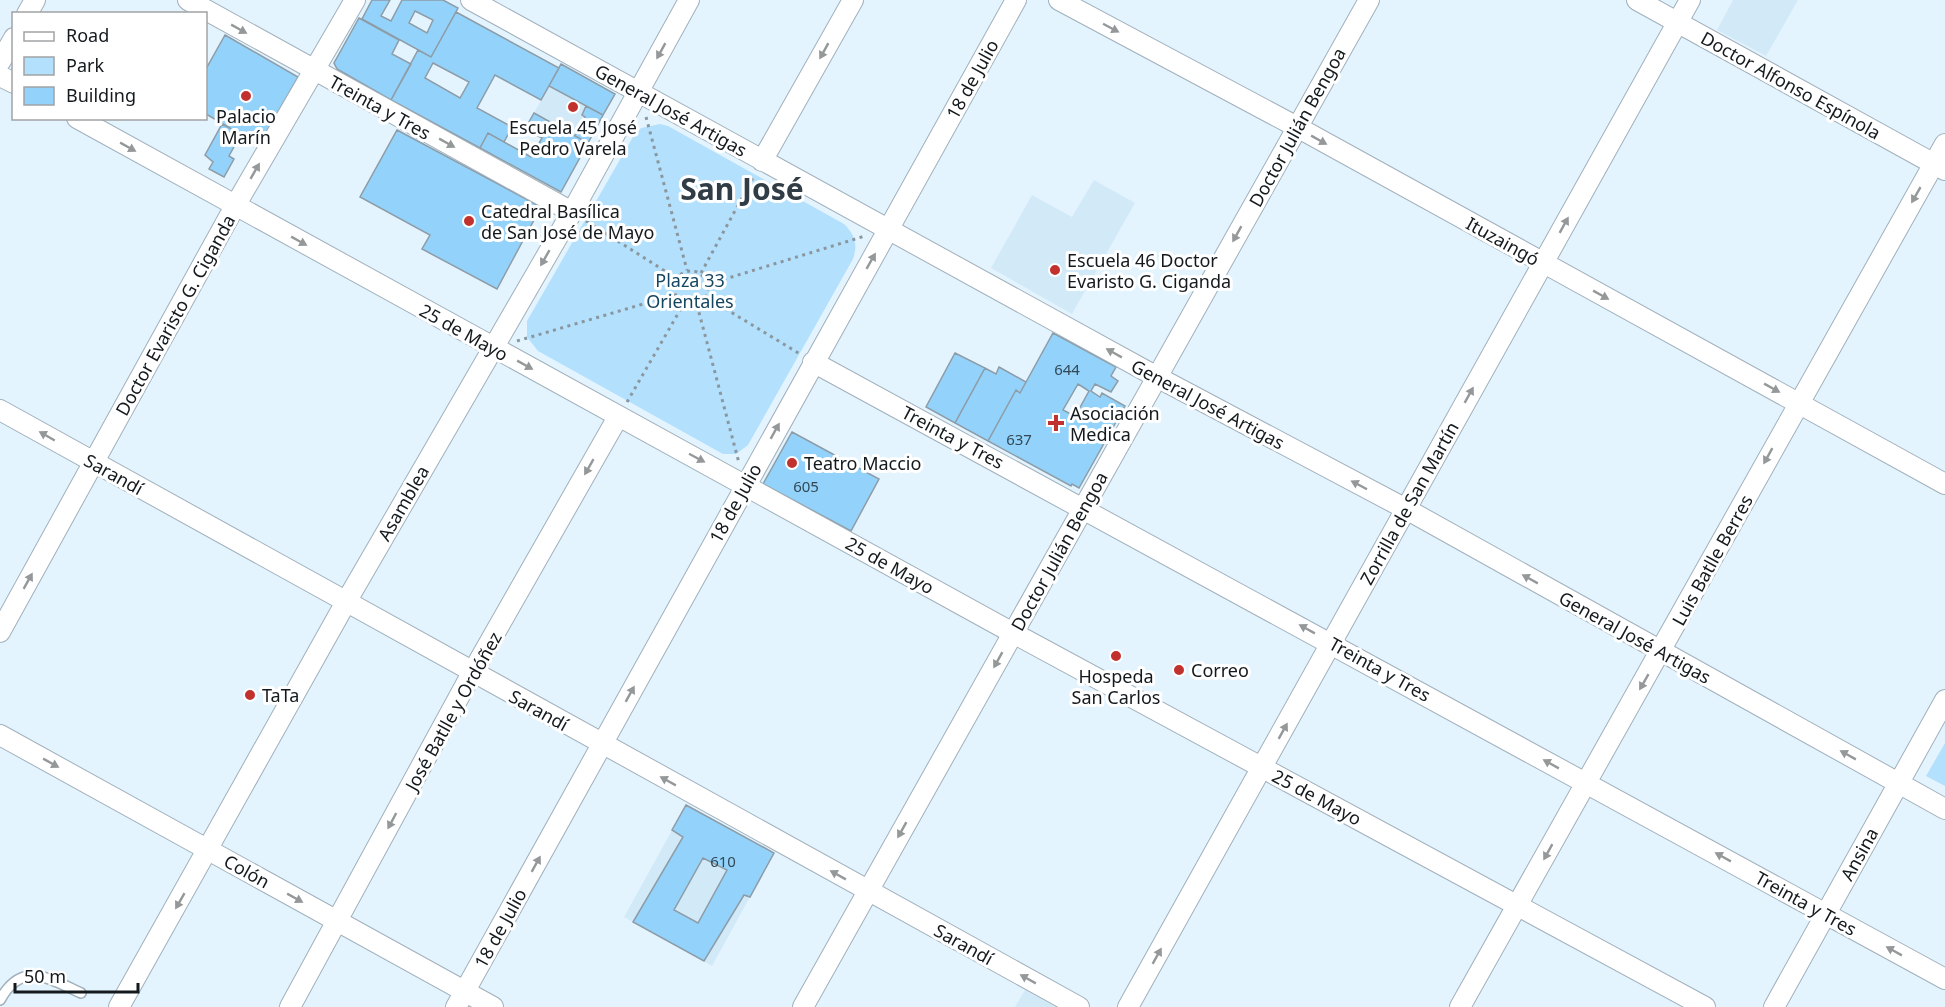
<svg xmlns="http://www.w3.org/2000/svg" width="1945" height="1007" font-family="'Noto Sans',sans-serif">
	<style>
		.built { fill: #d2e9f8 }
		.green { fill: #b3e0fd }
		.building { fill: #93d3fb; stroke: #8d9ca6; stroke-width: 1.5; fill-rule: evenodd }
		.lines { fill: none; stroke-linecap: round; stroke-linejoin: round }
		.lane-casing { stroke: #a1b0bb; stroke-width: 12 }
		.street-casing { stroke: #a1b0bb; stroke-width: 22 }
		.path { stroke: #8a979e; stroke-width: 3; stroke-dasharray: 3 4.5; stroke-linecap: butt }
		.lane { stroke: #fff; stroke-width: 9 }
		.street { stroke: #fff; stroke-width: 20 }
		.oneway { fill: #959899 }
		.poi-dot { fill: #c1322f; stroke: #fff; stroke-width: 2 }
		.labels { text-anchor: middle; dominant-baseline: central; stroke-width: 6; stroke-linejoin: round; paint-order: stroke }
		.number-label { font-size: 15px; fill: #334854 }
		.street-label { font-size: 18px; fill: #13191c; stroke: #fff }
		.poi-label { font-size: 18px; fill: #13191c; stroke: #fff; text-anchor: start }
		.park-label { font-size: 18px; fill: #144661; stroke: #fff }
		.town-label { font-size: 30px; font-weight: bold; fill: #303d46; stroke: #fff }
	</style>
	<rect width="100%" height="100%" fill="#e3f4ff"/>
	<path class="built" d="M1733 0H1798L1766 56 1717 30Z
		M561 64 615 94 588 143 534 113Z
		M1094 180 1135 203 1072 314 991 268 1032 195 1072 217Z
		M686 805 774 853 712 966 624 917Z
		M1025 990 1055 1007H1015Z"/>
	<path class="green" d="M660 124 668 126 844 224C855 235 858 244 853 259L748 445 736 454H723L538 351 527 337V321L633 137 641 128Z
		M1945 743V786L1926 776Z"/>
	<path class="building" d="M372 0H390L381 16 391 21 402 0H443L458 8 431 57 362 19ZM415 11 433 20 427 33 409 23Z
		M456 12 559 68 541 100 495 75 477 108 512 127 504 142 488 133 480 148 391 100 418 50 431 57ZM433 63 469 82 460 98 425 78Z
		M359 18 399 40 392 54 411 64 391 100 337 69 334 63Z
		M225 35 298 77 259 145 206 114V69Z
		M561 64 615 94 603 115 549 86Z
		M586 106 603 115 588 143 575 136 585 117 582 115Z
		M534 113 588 143 561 192 480 148 488 133 531 157 542 138 525 129Z
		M222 124 241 134 229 156 234 159 224 177 209 169 213 162 205 155Z
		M397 130 541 207 497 289 422 249 430 235 360 197Z
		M1053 333 1116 367 1111 376 1118 381 1111 392 1095 384 1091 391 1100 397 1102 393 1125 406 1079 488 1072 484 1071 486 988 441 1016 390 1020 393ZM1078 384 1089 391 1078 411 1084 415 1082 420 1063 410Z
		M955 353 985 368 955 423 926 407Z
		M999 367 1026 382 1020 393 1016 390 988 441 955 423 985 368 996 374Z
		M792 432 879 479 851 531 763 484Z
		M686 805 774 853 750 897 744 895 704 961 633 922 683 837 672 830ZM703 858 727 870 698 923 674 910Z"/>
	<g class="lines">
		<defs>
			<path id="lane" d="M0 1000C22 960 48 978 81 993"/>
			<path id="street" d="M188 0 572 212
				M471 0 1157 377 1406 509 1945 809
				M1059 0 1297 127 1945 484
				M1637 0 1945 170
				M27 14 35 0
				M0 62 14 38
				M0 76 14 83
				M77 118 1013 633 1705 1007
				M762 161 853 0
				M813 362 1945 979
				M0 410 1079 1007
				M0 632 235 206 355 0
				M0 735 493 1007
				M119 1007 346 602 572 212 689 0
				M290 1007 472 673 618 417
				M456 1007 1016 0
				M803 1007 1369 0
				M1128 1007 1690 0
				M1460 1007 1945 144
				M1774 1007 1945 700"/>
		</defs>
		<use href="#lane" class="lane-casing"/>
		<use href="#street" class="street-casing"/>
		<path class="path" d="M646 117 687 270
			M586 221 676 278
			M674 288a17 17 0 1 1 34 0a17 17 0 1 1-34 0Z
			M701 273 754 176
			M709 284 865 236
			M706 297 800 354
			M697 305 739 463
			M517 341 674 295
			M627 402 683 305"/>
		<use href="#lane" class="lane"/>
		<use href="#street" class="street"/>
	</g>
	<defs><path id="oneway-solid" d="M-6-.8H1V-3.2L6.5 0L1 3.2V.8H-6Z" transform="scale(1.5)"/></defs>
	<g class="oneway">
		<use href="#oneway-solid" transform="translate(1111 28) rotate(28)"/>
		<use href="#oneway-solid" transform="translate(239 29) rotate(29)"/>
		<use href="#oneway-solid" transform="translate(661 51) rotate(119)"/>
		<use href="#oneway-solid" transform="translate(824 51) rotate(119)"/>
		<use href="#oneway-solid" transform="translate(1319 140) rotate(29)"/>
		<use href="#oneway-solid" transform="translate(447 143) rotate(29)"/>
		<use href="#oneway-solid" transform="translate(128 147) rotate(29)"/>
		<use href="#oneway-solid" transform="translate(255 171) rotate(-60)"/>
		<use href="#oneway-solid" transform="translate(1916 195) rotate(120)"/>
		<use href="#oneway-solid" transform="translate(1564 225) rotate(-61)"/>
		<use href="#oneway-solid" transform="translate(1237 234) rotate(119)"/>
		<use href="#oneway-solid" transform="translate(299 241) rotate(29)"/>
		<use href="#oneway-solid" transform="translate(545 258) rotate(120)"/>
		<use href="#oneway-solid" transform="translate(871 261) rotate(-60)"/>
		<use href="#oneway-solid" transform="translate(1601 295) rotate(29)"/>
		<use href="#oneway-solid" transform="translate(1114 353) rotate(-151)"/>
		<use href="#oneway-solid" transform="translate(525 365) rotate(29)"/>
		<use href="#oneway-solid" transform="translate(1772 388) rotate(29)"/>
		<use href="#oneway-solid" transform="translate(1469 395) rotate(-61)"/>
		<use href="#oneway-solid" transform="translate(775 431) rotate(-61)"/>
		<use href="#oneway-solid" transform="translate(47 436) rotate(-150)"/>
		<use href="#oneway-solid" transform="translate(1768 456) rotate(119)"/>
		<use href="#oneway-solid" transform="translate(697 458) rotate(28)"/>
		<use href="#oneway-solid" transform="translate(589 467) rotate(120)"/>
		<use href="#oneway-solid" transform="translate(1359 485) rotate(-152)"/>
		<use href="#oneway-solid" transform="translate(1530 579) rotate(-151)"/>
		<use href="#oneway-solid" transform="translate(28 581) rotate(-61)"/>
		<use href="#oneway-solid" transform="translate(1307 629) rotate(-151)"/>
		<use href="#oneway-solid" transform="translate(998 660) rotate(119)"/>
		<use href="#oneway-solid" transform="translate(1644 682) rotate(120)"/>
		<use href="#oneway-solid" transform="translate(630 694) rotate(-61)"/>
		<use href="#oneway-solid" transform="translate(1283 731) rotate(-61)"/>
		<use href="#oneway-solid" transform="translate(1848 755) rotate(-151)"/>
		<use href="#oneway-solid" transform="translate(51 763) rotate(29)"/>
		<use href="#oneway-solid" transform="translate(1551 764) rotate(-151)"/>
		<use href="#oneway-solid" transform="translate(668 781) rotate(-151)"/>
		<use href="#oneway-solid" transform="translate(392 821) rotate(118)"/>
		<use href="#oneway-solid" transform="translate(902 830) rotate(119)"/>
		<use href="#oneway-solid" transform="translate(1548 852) rotate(119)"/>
		<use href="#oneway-solid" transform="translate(1723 857) rotate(-151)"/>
		<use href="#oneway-solid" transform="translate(536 864) rotate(-61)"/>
		<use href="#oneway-solid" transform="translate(838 875) rotate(-151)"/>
		<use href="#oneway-solid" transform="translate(295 898) rotate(29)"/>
		<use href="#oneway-solid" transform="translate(180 901) rotate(120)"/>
		<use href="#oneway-solid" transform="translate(1894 951) rotate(-151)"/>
		<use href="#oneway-solid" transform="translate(1157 956) rotate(-61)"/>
		<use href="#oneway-solid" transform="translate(1028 979) rotate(-151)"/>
	</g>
	<g class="poi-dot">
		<circle cx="246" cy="96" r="6"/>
		<circle cx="573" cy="107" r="6"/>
		<circle cx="469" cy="221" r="6"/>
		<circle cx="1055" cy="270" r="6"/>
		<path d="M1053 414h6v6h6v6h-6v6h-6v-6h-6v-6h6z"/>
		<circle cx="792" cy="463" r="6"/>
		<circle cx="1116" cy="656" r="6"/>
		<circle cx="1179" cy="670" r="6"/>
		<circle cx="250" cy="695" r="6"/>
	</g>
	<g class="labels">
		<g class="number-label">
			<text x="1067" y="369">644</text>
			<text x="1019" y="439">637</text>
			<text x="806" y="486">605</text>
			<text x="723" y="861">610</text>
		</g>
		<g class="street-label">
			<text transform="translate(972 79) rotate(-61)">18 de Julio</text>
			<text transform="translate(1791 85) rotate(29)">Doctor Alfonso Espínola</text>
			<text transform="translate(380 107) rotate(29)">Treinta y Tres</text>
			<text transform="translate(671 110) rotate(29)">General José Artigas</text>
			<text transform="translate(1297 127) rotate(-61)">Doctor Julián Bengoa</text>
			<text transform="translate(1503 241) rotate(29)">Ituzaingó</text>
			<text transform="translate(175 315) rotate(-61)">Doctor Evaristo G. Ciganda</text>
			<text transform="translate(464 332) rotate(29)">25 de Mayo</text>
			<text transform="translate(1208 404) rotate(28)">General José Artigas</text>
			<text transform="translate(953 437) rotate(28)">Treinta y Tres</text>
			<text transform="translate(114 474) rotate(29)">Sarandí</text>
			<text transform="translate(403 503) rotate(-60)">Asamblea</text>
			<text transform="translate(735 503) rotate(-61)">18 de Julio</text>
			<text transform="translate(1409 503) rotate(-61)">Zorrilla de San Martín</text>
			<text transform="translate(1059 551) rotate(-61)">Doctor Julián Bengoa</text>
			<text transform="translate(1712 560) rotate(-61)">Luis Batlle Berres</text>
			<text transform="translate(890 565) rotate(29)">25 de Mayo</text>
			<text transform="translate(1635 637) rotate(29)">General José Artigas</text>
			<text transform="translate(1380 669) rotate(29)">Treinta y Tres</text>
			<text transform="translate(539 710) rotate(29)">Sarandí</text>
			<text transform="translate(453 711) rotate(-61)">José Batlle y Ordóñez</text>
			<text transform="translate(1317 797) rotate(28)">25 de Mayo</text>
			<text transform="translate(1859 854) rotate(-61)">Ansina</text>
			<text transform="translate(247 871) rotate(29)">Colón</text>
			<text transform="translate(1806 903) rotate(29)">Treinta y Tres</text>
			<text transform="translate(500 928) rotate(-61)">18 de Julio</text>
			<text transform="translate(964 944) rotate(29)">Sarandí</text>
		</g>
		<g class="poi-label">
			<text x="246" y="116" text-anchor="middle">Palacio<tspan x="246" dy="21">Marín</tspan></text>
			<text x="573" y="127" text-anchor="middle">Escuela 45 José<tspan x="573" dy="21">Pedro Varela</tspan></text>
			<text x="481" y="211">Catedral Basílica<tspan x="481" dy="21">de San José de Mayo</tspan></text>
			<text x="1067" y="260">Escuela 46 Doctor<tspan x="1067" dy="21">Evaristo G. Ciganda</tspan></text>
			<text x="1070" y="413">Asociación<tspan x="1070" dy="21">Medica</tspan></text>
			<text x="804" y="463">Teatro Maccio</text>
			<text x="1191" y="670">Correo</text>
			<text x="1116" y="676" text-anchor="middle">Hospeda<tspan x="1116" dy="21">San Carlos</tspan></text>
			<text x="262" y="695">TaTa</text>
		</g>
		<g class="park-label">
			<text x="690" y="280">Plaza 33<tspan x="690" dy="21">Orientales</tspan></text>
		</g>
		<g class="town-label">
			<text x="742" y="188">San José</text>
		</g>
	</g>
	<rect x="12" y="12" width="195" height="108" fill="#ffffff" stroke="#a1a3a4" stroke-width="1.5"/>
	<rect x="24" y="32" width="30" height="9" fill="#ffffff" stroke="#a1a3a4" stroke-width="1.5"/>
	<text x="66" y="42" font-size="18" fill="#13191c">Road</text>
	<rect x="24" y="57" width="30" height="18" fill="#b3e0fd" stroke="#a1a3a4" stroke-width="1.5"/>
	<text x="66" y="72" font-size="18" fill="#13191c">Park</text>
	<rect x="24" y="87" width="30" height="18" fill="#93d3fb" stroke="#a1a3a4" stroke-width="1.5"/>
	<text x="66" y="102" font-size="18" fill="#13191c">Building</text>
	<path d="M15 983v9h123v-9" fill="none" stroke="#13191c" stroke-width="3"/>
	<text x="24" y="983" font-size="18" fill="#13191c" stroke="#ffffff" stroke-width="4.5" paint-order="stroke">50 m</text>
</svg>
